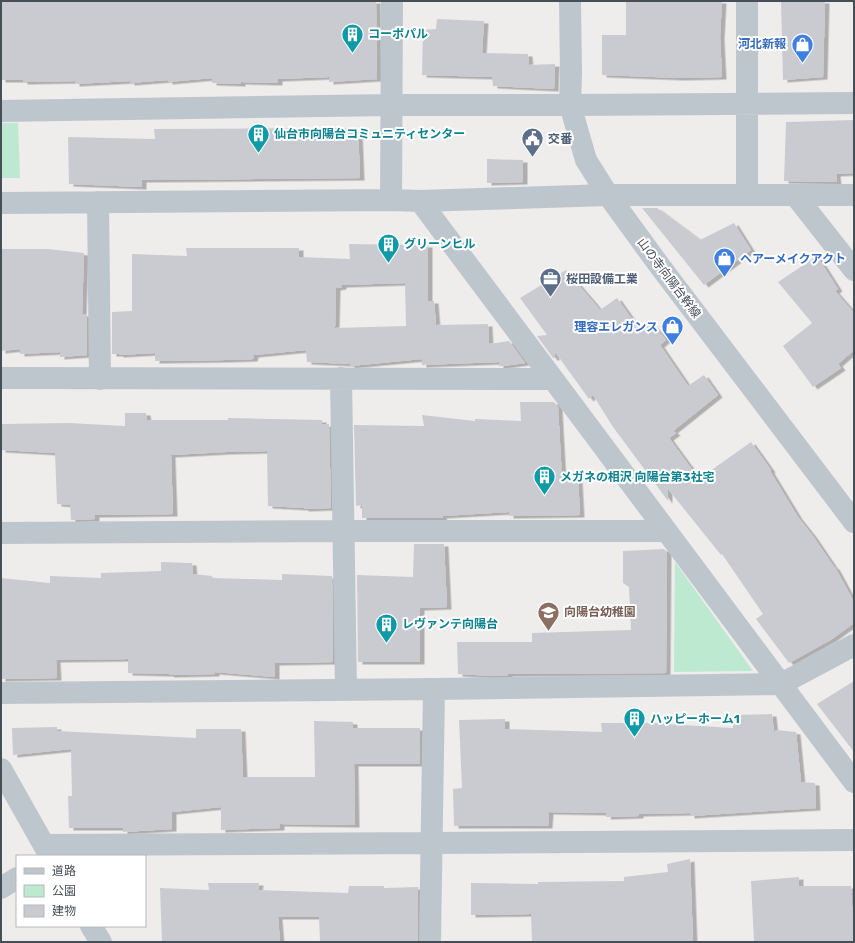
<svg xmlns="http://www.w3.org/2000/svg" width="855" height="943" font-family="Rubik,'Noto Sans JP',sans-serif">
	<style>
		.green { fill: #bee9d1 }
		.building { fill: #cacbd1; fill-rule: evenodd; filter: url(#shadow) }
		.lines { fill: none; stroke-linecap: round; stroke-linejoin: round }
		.minor { stroke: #bec6cd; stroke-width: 22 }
		.tertiary { stroke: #bec6cd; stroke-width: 22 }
		.labels { text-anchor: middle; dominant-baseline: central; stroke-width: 4; stroke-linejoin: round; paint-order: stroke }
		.culture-label { font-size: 12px; font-weight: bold; fill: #0d838f; stroke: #fff; text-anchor: start }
		.shop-label { font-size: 12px; font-weight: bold; fill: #366cbe; stroke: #fff; text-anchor: end }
		.service-label { font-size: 12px; font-weight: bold; fill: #4e5e75; stroke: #fff; text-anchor: start }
		.street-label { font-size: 12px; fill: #464e58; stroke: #fff }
		.education-label { font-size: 12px; font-weight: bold; fill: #785e54; stroke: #fff; text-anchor: start }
	</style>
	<defs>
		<filter id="shadow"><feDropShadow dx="4.5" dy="2.5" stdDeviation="0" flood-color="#0004"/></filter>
	</defs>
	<rect width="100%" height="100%" fill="#efecec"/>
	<path class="green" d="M1 123H18L20 178H1Z
		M675 562 753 671 674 672Z"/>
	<path class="building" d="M1 1H376L377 79 329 82V77L278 79V83L241 82V84L212 83V78L168 82V80L130 83V81L75 84V81L23 82V80H1Z
		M626 1H722L720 37 722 77 681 78 602 75V35H626Z
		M781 1H825L823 77 783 80Z
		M437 19 484 21 482 53 528 54 529 65 555 64 554 89 493 86 492 77 422 75 423 30 436 29Z
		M854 120V173L836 174 837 182 784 181 786 122Z
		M358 128 360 178 142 180V187L69 184 68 137 155 139 154 129Z
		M487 159 523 160V182L487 183Z
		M642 208H657L700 240 734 223 751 250 704 285Z
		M349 244 428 245V301H434L436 325 488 324 489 344 509 341 525 363 503 366H499V362L422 365V359L350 366V364L307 362 306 350 254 355 253 359 225 360 155 361V353L119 355V354H112V312L132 311V254L187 256 186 248H299V257L350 259ZM405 283 406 326 335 328 336 288 342 287V285Z
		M1 249H48L84 253 82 314H87V355L60 357V352L20 354V349L1 351Z
		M817 256 838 289 835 291 854 313V350L838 364 841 368 813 387 783 346 812 323 778 282Z
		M566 270 600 310 617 298 639 329 650 322 666 340 660 345 688 386 704 375 718 395 673 431 676 433 669 438 699 479 751 442 771 470 770 471 798 517 813 536 834 567H835L854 602V623L832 639 789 663 756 619 763 614 722 554 721 555 668 489V501L613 427 593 395 589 399 555 352V358H553L537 336 547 335 520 298Z
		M520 402H554L558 407 562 478H578L580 515 509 516V512L442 516 443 518H362V505L356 506 354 425 424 426 422 415 475 421V419L521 421Z
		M125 413H146L147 420H228V418L322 420V424H329L331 508 304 509V508L268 506 267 451 226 452 171 455 173 514 95 515V519L71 520 70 505 57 504 55 453 1 450V424L69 423 125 426Z
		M414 544H444L447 607 420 608V662H358L357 575 413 577Z
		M664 549 667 552 666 673 508 674V675L493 676 458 674 457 642H532V633L631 630 629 587 623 583V551Z
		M161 562 192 563 193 574 212 576V578L282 580V574L332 576 333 662 275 663V677L215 672V674L170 675 169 674 128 673V659L56 660 57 678 1 679V578L50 583V576L101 578V573L161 571Z
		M854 681V752L817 704Z
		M772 714 774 732 776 730 796 732 801 782 815 783 816 808 690 816V813L639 814V816L606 817 607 813 549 812 548 826H454L453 789 462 788 459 720 505 719V729L602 732 601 723H667V724L733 728V715Z
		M314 721 353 722V728H420V764H354L355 825 280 824V828L221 830V807L172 812V829L123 832V828H69L68 796H72L71 749 13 755 12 728 57 727V731L196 738V729H241L243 777H315Z
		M690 859 693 942H532L531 914 471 915V883L538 884V882L624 881V877L668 872 667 864Z
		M799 877V886H851L854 942H754L751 881Z
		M208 883H259L258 890 348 893 349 886H384V888L418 887V942H320L319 917H278L280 942H162L160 888 209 890Z"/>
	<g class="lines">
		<path class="minor" d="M1 111 391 105H570L854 103
			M747 195V1
			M795 195 854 270
			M391 200 392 1
			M420 201 854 782
			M98 202 100 379
			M1 203 391 200 420 201 608 195H854
			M1 378 553 379
			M341 378 346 690
			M1 533 343 531H666
			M1 693 434 689 781 684 854 645
			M45 845 432 843 854 840
			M1 888 17 878
			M430 942 434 689"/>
		<path class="tertiary" d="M570 1 571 73 570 105 586 160 608 195 659 265 854 522
			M1 769 50 856
			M91 926 101 942"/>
	</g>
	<defs>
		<symbol id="building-pin" viewBox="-11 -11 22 30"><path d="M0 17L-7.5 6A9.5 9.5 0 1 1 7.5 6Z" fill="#0f9aa8" stroke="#fff"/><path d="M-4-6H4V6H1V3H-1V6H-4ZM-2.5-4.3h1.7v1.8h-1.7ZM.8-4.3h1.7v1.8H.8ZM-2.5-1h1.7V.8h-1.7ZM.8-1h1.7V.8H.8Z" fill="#fff"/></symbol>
		<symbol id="shop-pin" viewBox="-11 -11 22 30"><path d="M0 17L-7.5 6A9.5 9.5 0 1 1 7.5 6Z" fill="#3f7fe0" stroke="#fff"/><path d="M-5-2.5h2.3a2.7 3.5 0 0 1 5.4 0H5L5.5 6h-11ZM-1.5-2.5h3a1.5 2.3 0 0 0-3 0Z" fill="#fff"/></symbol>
		<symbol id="civic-pin" viewBox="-11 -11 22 30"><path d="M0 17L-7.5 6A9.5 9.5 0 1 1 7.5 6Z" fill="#5c6f8a" stroke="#fff"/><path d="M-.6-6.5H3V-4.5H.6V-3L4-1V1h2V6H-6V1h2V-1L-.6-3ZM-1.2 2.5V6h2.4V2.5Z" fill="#fff"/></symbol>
		<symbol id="office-pin" viewBox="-11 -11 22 30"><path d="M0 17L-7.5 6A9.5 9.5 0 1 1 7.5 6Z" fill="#5c6f8a" stroke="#fff"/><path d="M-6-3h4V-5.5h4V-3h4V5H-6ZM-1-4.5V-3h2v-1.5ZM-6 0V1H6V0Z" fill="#fff"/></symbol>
		<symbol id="school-pin" viewBox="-11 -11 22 30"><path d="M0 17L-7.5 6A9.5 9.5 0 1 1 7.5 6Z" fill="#8d6e63" stroke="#fff"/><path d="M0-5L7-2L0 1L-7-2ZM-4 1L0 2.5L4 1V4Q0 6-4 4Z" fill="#fff"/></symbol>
	</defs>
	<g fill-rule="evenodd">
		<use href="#building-pin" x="340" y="22" width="25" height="34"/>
		<use href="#shop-pin" x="790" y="32" width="25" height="34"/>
		<use href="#building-pin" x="246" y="122" width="25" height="34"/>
		<use href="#civic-pin" x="520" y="126" width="25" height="34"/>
		<use href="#building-pin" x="376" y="232" width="25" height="34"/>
		<use href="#shop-pin" x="712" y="246" width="25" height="34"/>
		<use href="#office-pin" x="538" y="266" width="25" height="34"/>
		<use href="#shop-pin" x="660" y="314" width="25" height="34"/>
		<use href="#building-pin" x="532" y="464" width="25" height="34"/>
		<use href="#school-pin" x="536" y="600" width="25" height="34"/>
		<use href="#building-pin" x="374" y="612" width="25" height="34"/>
		<use href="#building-pin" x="622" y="706" width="25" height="34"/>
	</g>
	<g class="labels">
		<g class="culture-label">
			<text x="368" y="34">コーポパル</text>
			<text x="274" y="134">仙台市向陽台コミュニティセンター</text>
			<text x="404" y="244">グリーンヒル</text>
			<text x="560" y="477">メガネの相沢 向陽台第3社宅</text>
			<text x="402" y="624">レヴァンテ向陽台</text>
			<text x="650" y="719">ハッピーホーム1</text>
		</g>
		<g class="shop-label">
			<text x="786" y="44">河北新報</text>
			<text x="740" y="259" text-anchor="start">ヘアーメイクアクト</text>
			<text x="658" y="327">理容エレガンス</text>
		</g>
		<g class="service-label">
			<text x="548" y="139">交番</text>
			<text x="566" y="279">桜田設備工業</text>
		</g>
		<g class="street-label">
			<text transform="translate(669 278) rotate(53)">山の寺向陽台幹線</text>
		</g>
		<g class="education-label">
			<text x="564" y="612">向陽台幼稚園</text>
		</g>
	</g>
	<rect width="855" height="943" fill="none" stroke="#464e58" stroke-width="4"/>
	<rect x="16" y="855" width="130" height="72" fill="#ffffff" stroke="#b5b8bc"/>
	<rect x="24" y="868" width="20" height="6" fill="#bec6cd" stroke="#b5b8bc"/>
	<text x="52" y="875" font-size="12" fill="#464e58">道路</text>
	<rect x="24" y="885" width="20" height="12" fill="#bee9d1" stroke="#b5b8bc"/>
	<text x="52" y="895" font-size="12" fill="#464e58">公園</text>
	<rect x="24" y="905" width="20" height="12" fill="#cacbd1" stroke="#b5b8bc"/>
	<text x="52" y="915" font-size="12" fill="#464e58">建物</text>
</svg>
